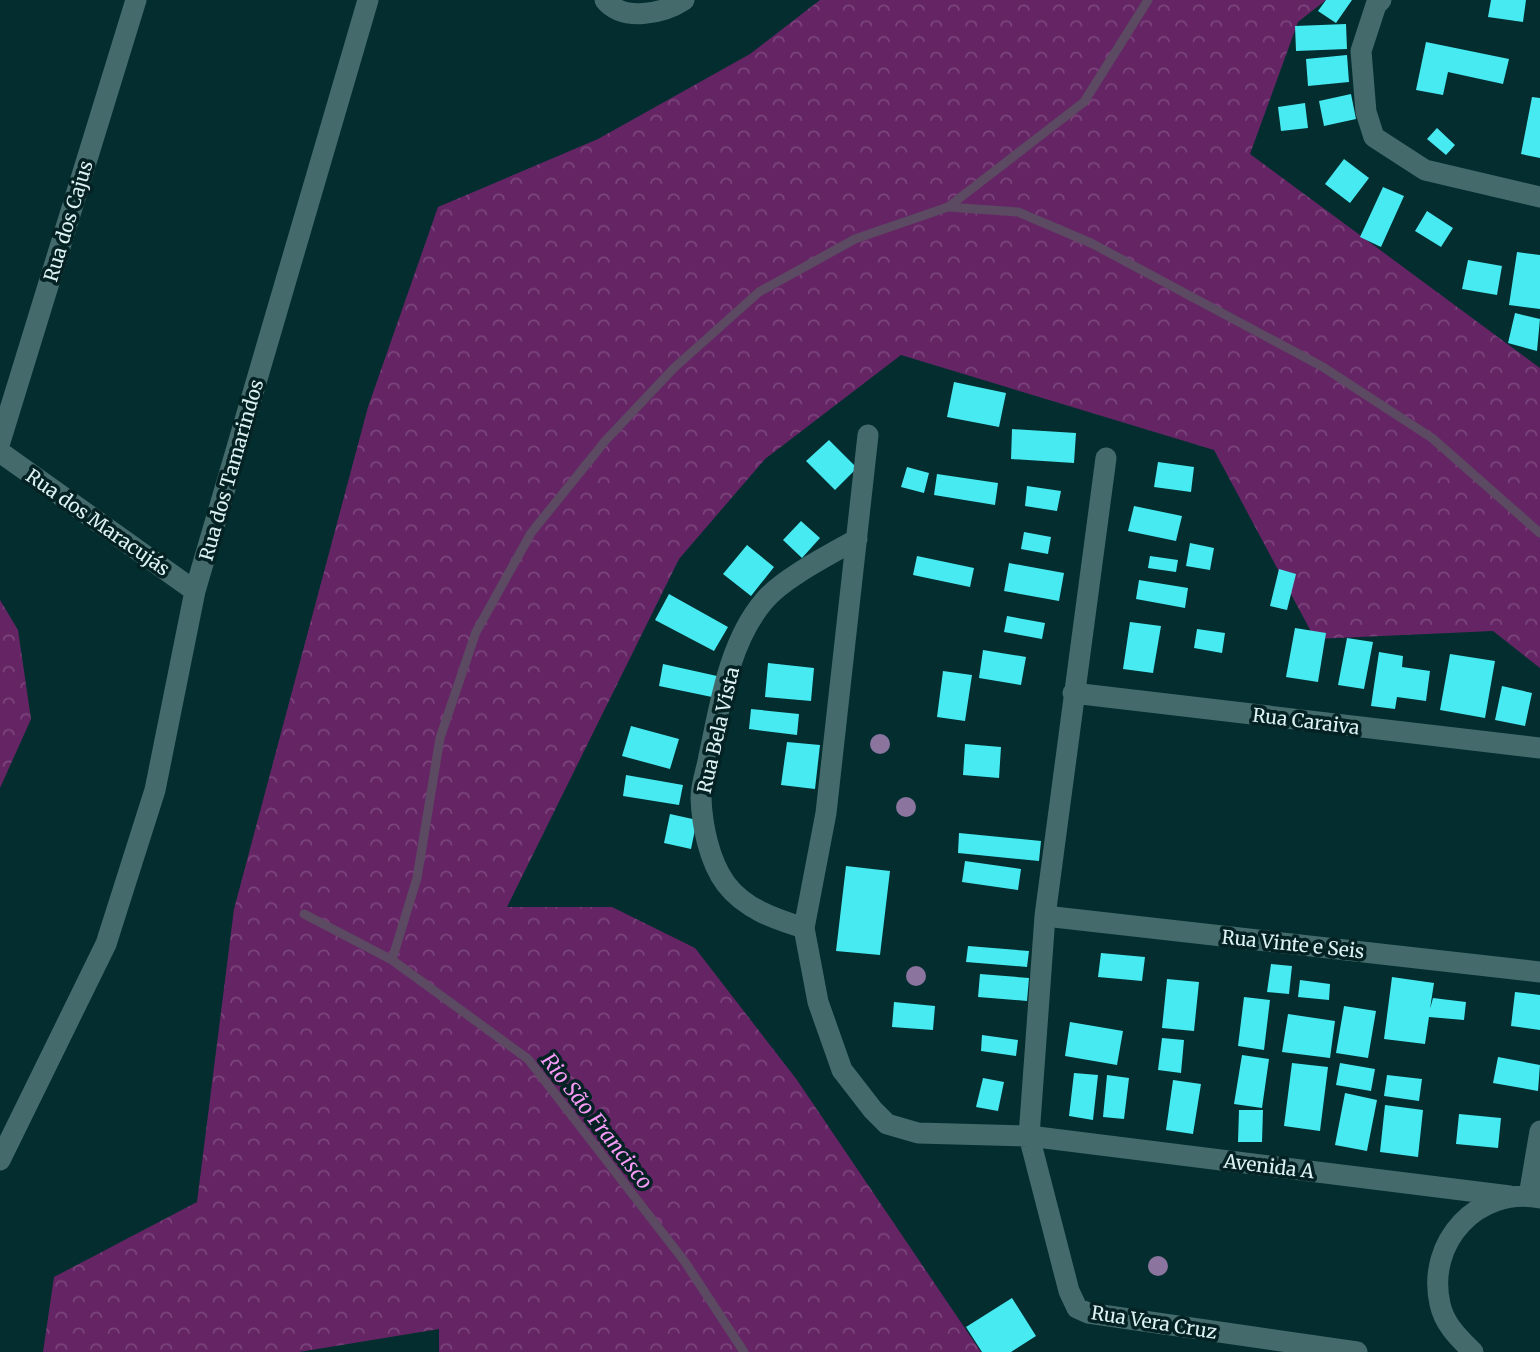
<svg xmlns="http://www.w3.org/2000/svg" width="1540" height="1352" font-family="Merriweather,serif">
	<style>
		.forest { fill: url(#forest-crowns) }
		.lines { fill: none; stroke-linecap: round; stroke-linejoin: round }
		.stream { stroke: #5b4a61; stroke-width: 9 }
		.building { fill: #48eaf1 }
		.minor { stroke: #446a6c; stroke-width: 21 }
		.tree { fill: #8b749e }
		.labels { text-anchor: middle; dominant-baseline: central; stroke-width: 7; stroke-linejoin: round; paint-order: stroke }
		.street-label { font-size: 19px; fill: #ddf1f2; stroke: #042223 }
		.water-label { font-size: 21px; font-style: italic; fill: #f79af6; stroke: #042223 }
	</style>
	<defs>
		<pattern id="forest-crowns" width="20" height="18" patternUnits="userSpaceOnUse" patternTransform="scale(1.75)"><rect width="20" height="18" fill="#652565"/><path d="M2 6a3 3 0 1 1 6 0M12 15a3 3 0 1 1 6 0" fill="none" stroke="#7b457c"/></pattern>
	</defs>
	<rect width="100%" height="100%" fill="#032d2f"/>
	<path class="forest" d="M820 0H1326L1298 22 1250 154 1540 368V668L1493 631 1315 639 1214 450 901 355 765 459 679 559 507 907H612L695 948 797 1080 981 1352H439V1329L299 1352H43L54 1277 197 1202 234 909 368 407 438 207 598 139 750 54Z
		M0 600 18 630 31 719 0 788Z"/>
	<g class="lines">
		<path class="stream" d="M948 207 1084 102 1148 0
			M304 914 392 960 528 1059 685 1262 744 1352
			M392 960 417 878 440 738 476 632 531 533 606 440 674 368 759 292 855 239 948 207 1018 212 1091 243 1323 367 1432 438 1540 533"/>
	</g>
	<path class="building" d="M1326 0H1352L1336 23 1318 11Z
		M1491 0H1526L1523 22 1488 17Z
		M1346 24 1347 49 1296 51 1295 26Z
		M1426 42 1509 59 1503 84 1448 72 1443 95 1416 90Z
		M1347 55 1349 82 1308 86 1306 59Z
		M1351 94 1356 119 1324 126 1319 101Z
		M1532 97 1540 98V158L1521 154Z
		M1305 103 1308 128 1281 131 1278 107Z
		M1437 128 1455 145 1446 155 1427 139Z
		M1344 159 1369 178 1350 203 1325 184Z
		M1383 187 1404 196 1381 247 1360 237Z
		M1427 211 1453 228 1441 247 1415 231Z
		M1517 252 1540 255V309L1509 305Z
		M1468 260 1502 266 1497 295 1462 289Z
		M1515 313 1540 319 1537 351 1508 343Z
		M954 382 1006 393 999 427 947 417Z
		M1012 429 1076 433 1074 463 1011 459Z
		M829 440 857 468 835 490 806 461Z
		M1158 462 1194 467 1191 492 1154 487Z
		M907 467 929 473 924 493 901 487Z
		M937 474 998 483 995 505 934 495Z
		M1027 486 1061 491 1057 511 1025 506Z
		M1134 506 1182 516 1176 541 1128 531Z
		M801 521 820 538 802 558 783 540Z
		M1024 532 1051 537 1048 554 1021 549Z
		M1190 543 1214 548 1210 570 1186 566Z
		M747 545 774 567 751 596 723 574Z
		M917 556 974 568 970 587 913 575Z
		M1150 556 1178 560 1176 572 1148 568Z
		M1009 563 1064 573 1059 601 1004 591Z
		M1279 569 1296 574 1287 610 1270 606Z
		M1139 580 1188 588 1185 608 1136 599Z
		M669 594 728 627 714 651 655 620Z
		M1007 616 1045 623 1042 639 1004 632Z
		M1130 622 1161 626 1153 673 1123 669Z
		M1295 628 1326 633 1318 682 1286 677Z
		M1197 629 1225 633 1222 653 1194 648Z
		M1347 638 1373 642 1364 689 1338 685Z
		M983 650 1026 657 1021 685 979 678Z
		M1379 652 1403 656 1402 667 1430 671 1426 701 1397 697 1395 709 1371 706Z
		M1450 654 1495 661 1485 718 1440 710Z
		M768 663 814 668 811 701 765 697Z
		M663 664 717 676 712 697 659 686Z
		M943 671 972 675 965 721 937 717Z
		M1502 686 1532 693 1525 726 1495 720Z
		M751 709 799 714 797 735 749 729Z
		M631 726 679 739 670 769 622 756Z
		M787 742 820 745 815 789 781 785Z
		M965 744 1001 747 999 778 963 775Z
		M626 775 683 785 679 805 623 796Z
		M670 814 697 820 691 849 664 843Z
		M959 833 1041 841 1039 861 958 853Z
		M965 861 1021 869 1018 890 962 882Z
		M846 866 890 871 880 955 836 951Z
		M968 946 1029 951 1027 967 966 962Z
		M1101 953 1145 957 1142 981 1098 977Z
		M1271 964 1292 966 1289 994 1267 992Z
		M980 974 1029 978 1027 1001 978 997Z
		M1392 977 1434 983 1430 1009 1433 998 1466 1002 1464 1020 1429 1017 1425 1044 1384 1039Z
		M1167 979 1199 982 1194 1031 1162 1028Z
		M1300 980 1330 984 1329 1000 1298 997Z
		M1515 992 1540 995V1030L1511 1026Z
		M1244 997 1270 1000 1264 1050 1238 1046Z
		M894 1002 935 1006 933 1030 892 1027Z
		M1344 1006 1376 1011 1368 1058 1336 1053Z
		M1288 1014 1335 1021 1330 1058 1282 1052Z
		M1070 1022 1123 1031 1117 1065 1065 1056Z
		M982 1035 1018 1040 1016 1056 981 1051Z
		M1162 1038 1184 1040 1181 1073 1158 1070Z
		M1242 1055 1269 1059 1262 1108 1234 1104Z
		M1498 1057 1540 1065 1538 1091 1493 1083Z
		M1292 1063 1328 1067 1320 1131 1284 1126Z
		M1340 1063 1375 1069 1371 1091 1336 1085Z
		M1074 1073 1098 1075 1093 1120 1069 1116Z
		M1107 1075 1129 1078 1124 1119 1103 1117Z
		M1387 1075 1422 1079 1419 1101 1384 1096Z
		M983 1078 1004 1082 998 1111 976 1107Z
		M1173 1080 1201 1084 1193 1134 1166 1130Z
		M1345 1093 1377 1100 1367 1151 1335 1145Z
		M1385 1105 1423 1110 1418 1157 1380 1152Z
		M1239 1110H1263L1262 1142H1238Z
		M1459 1114 1501 1118 1498 1148 1456 1144Z
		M1012 1298 1036 1336 1011 1352H982L966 1327Z"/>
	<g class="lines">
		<path class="minor" d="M605 0C623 22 663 14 684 0
			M1381 0 1376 5 1361 51 1366 112 1374 137 1425 170 1540 197
			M868 435 826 813 804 928 818 1002 842 1070 873 1110 887 1124 918 1133 1029 1136 1510 1196
			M0 442 136 0
			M0 452 195 591
			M1106 458 1045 916 1029 1136 1069 1291 1077 1308 1088 1313 1357 1352
			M1073 693 1540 748
			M1045 916 1540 972
			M804 928C775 919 745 909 726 884 709 861 702 825 701 798 701 784 707 769 709 756 720 705 729 642 764 601 783 578 831 554 857 539
			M0 1160 106 944 155 790 195 591 368 0
			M1529 1196 1540 1131
			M1473 1352C1459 1338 1444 1324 1440 1304 1426 1242 1478 1186 1540 1198"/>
	</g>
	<g class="tree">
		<circle cx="880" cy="744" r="10"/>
		<circle cx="906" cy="807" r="10"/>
		<circle cx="916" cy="976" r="10"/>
		<circle cx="1158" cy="1266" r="10"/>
	</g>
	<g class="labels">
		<g class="street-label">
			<text transform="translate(68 221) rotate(-73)">Rua dos Cajus</text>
			<text transform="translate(231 470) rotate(-74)">Rua dos Tamarindos</text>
			<text transform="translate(98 522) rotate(35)">Rua dos Maracujás</text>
			<text transform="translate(1306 721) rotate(7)">Rua Caraiva</text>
			<text transform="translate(718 730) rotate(-77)">Rua Bela Vista</text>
			<text transform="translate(1293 944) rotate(6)">Rua Vinte e Seis</text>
			<text transform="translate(1269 1166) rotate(7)">Avenida A</text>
			<text transform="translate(1154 1322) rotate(9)">Rua Vera Cruz</text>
		</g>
		<g class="water-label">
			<text transform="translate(597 1121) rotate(52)">Rio São Francisco</text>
		</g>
	</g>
</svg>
